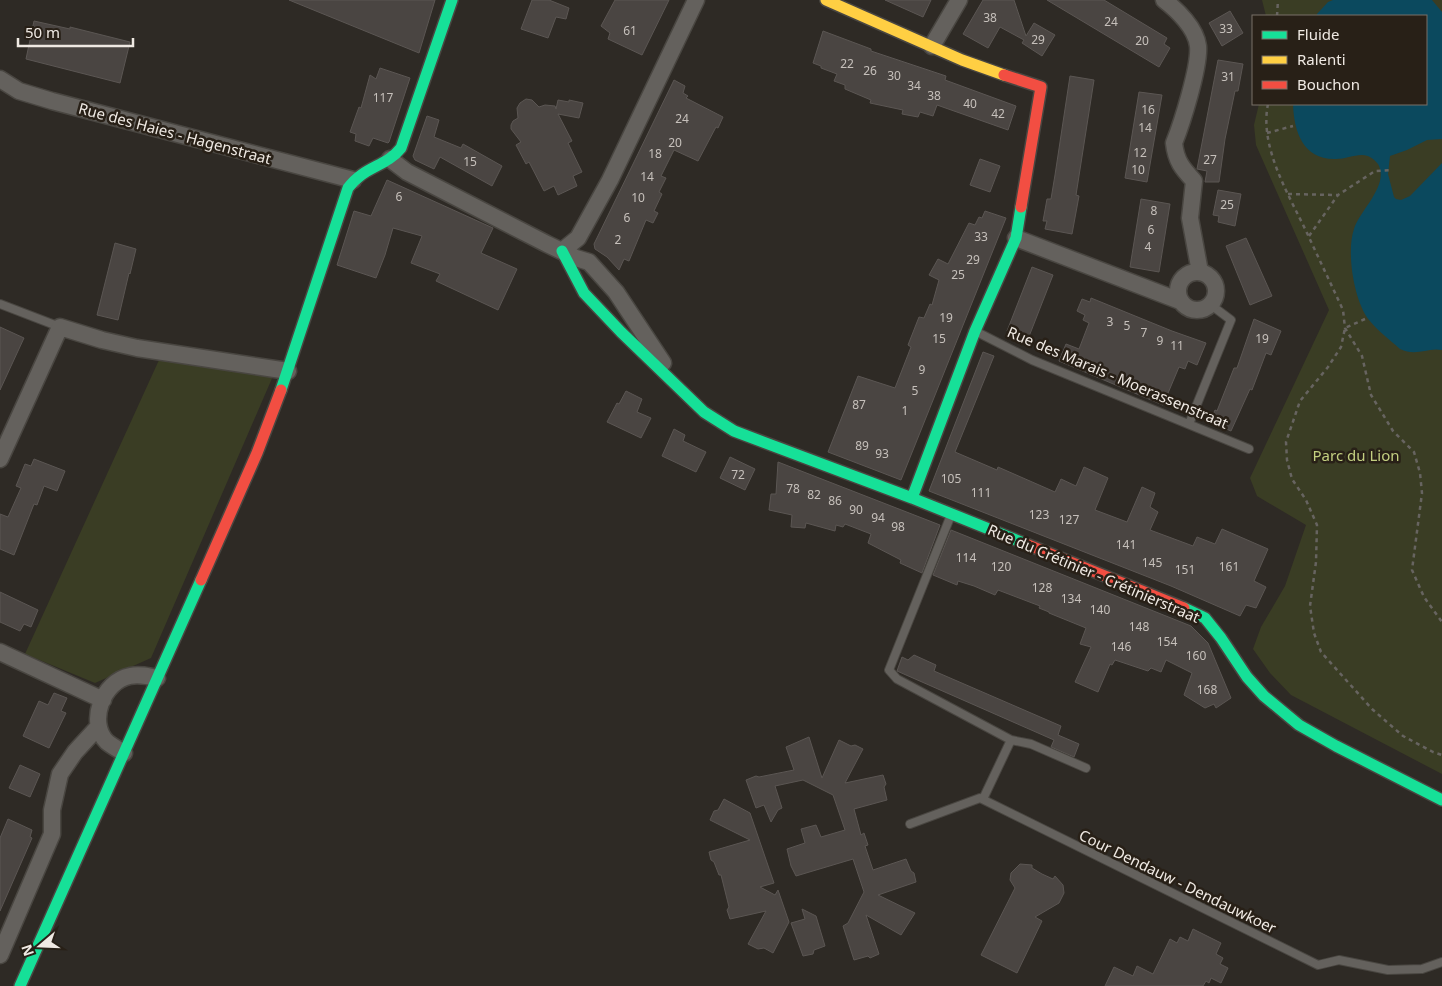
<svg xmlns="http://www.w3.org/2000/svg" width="1442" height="986" font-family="'Noto Sans',sans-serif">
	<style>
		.green { fill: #3a3d24 }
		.water { fill: #0b495e }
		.building { fill: #4a4542; stroke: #5b5653 }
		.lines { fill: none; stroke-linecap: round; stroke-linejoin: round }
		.lane-casing { stroke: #494641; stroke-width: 10 }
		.street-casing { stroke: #494641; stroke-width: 19 }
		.fast-casing { stroke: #494641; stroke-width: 14 }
		.slow-casing { stroke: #494641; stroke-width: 14 }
		.jam-casing { stroke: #494641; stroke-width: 14 }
		.path { stroke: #676460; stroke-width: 2.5; stroke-dasharray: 4 4; stroke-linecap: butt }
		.lane { stroke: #64615d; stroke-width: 8 }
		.street { stroke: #64615d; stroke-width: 16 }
		.fast { stroke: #16e098; stroke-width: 11 }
		.slow { stroke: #ffcf43; stroke-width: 11 }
		.jam { stroke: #f24e42; stroke-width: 11 }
		.labels { text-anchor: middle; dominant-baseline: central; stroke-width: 5; stroke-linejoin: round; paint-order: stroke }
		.number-label { font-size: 12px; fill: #c6c0bb }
		.street-label { font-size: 15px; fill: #efe9e3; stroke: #282017 }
		.park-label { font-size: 15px; fill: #c3cf80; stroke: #282017 }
	</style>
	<rect width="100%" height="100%" fill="#2e2a25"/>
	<path class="green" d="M1262 0H1442V774L1291 695 1270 673 1253 649 1261 627 1285 586 1306 525 1257 496 1250 478 1329 310 1256 145 1254 125 1259 104H1426V16H1266Z
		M159 360 273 376 151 658 95 683 25 654Z"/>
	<path class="water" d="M1333 0H1432L1442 12V139L1427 140 1407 150 1390 156 1388 174 1394 197 1396 199 1401 200 1410 196 1442 163V350C1427 347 1417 357 1400 349 1390 340 1378 331 1369 320 1354 301 1346 252 1354 229 1360 210 1390 185 1378 164 1374 159 1369 155 1362 155 1353 155 1345 159 1336 159 1303 160 1294 132 1293 104H1426V16H1317V14L1328 2Z"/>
	<path class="building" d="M289 0H435L419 53Z
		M532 0H549L569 8 566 19 556 17 548 38 521 29Z
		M615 0H669L642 55 608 39 610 33 601 26Z
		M885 0H931L923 17Z
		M983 0H1014L1026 36 1034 23 1055 35 1042 56 1022 43 1024 40 1000 27 988 48 963 34Z
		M1047 0H1104L1167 38 1164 44 1170 48 1159 67Z
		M1230 11 1243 33 1222 46 1209 23Z
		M34 21 70 29V27L130 42 120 83 26 59Z
		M823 31 871 49V51L946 76 945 80 1016 106 1008 130 937 105 933 116 920 112 918 117 902 114 903 110 870 103 871 100 845 89V85L834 81 837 74 821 68V66L813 63Z
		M1218 60 1243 64 1238 91H1235L1225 139 1219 182H1205L1207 171 1197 169Z
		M380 68 410 78 389 142 388 143 373 138 369 146 355 141 356 134 350 132 359 107 361 108 370 75 376 79Z
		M1070 76 1094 80 1076 195 1079 196 1072 234 1045 229 1047 221H1043L1047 199H1051L1055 175Z
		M674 80 685 86 683 93 688 96 686 98 723 117 718 128 716 127 698 161 674 150 661 176 666 178 659 192 662 194 654 211 658 213 653 223 646 220 629 261 624 259 619 270 607 257 595 249 594 244Z
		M1139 92 1162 95 1147 182 1125 178Z
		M526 99 532 100 539 107 545 105 555 106 556 109 558 100 569 102V100L583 103 579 118 558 114 572 141 568 143 582 172 573 176 577 186 558 195 554 186 544 191 529 162 526 164 516 145 521 142 511 129V125L513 121 518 118 517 108 520 103Z
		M427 116 439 120 434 137 461 148 463 144 502 166 492 186 440 157 434 169 415 160 413 156Z
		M980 159 1000 166 990 192 970 185Z
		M387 180 493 228 481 253 517 269 498 310 436 281 440 274 411 263 422 236 393 228 385 255 376 278 337 265 354 211 371 216Z
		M1218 190 1241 194 1235 226 1218 222 1219 216 1213 215Z
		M1141 199 1170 204 1159 272 1130 267Z
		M985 211 1006 218 901 480 828 452 858 376 895 388 911 347 908 345 919 317 924 318 930 304 932 305 939 280 929 275 938 259 948 264 969 223 975 225 979 217 982 218Z
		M1246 238 1272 296 1250 305 1226 246Z
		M115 243 136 249 130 274 129 273 118 320 97 315Z
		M1032 267 1053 275 1028 339 1007 331Z
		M1091 298 1172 331 1206 343 1197 365 1188 361 1185 369 1179 367 1163 405 1059 361 1066 344 1079 349 1089 323 1083 320 1085 315 1077 311 1082 299 1090 302Z
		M1254 319 1281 331 1271 355 1266 353 1252 390 1250 389 1231 431 1210 422 1215 410 1217 411 1234 368H1237Z
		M0 327 24 338 0 390Z
		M983 352 994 356 955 452 997 470 998 467 1055 492 1061 479 1076 486 1084 467 1108 478 1095 510 1127 522 1142 487 1155 493 1150 507 1158 512 1150 530 1193 546 1197 537 1215 544 1222 529 1268 549 1254 581 1266 587 1256 608 1246 605 1240 616 1171 586 929 491Z
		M626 391 642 399 637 412 651 418 641 438 607 422 617 403 619 404Z
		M674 429 685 435 683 441 706 452 696 472 662 456Z
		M730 457 755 469 745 490 720 478Z
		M34 459 65 471 57 491 44 486 37 505 34 504 14 555 0 549V514L8 517 21 488 16 486 25 464 31 466Z
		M778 462 940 525 922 573 900 563 901 560 868 543 871 534 845 524 843 527 836 525 835 531 806 523 805 528 791 527 792 515 769 510 771 494H776Z
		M951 530 1191 626 1208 643 1231 698 1216 708 1214 704 1205 708 1184 695 1192 673 1166 660 1161 672 1151 668 1148 671 1115 660 1112 665 1110 664 1098 692 1075 682 1091 647 1080 644 1086 628 1049 613V612L1039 608 1040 606 998 590 995 595 974 586 958 581 957 585 933 575Z
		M0 592 38 610 31 627 24 624 20 631 0 622Z
		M914 655 936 665 934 671 1061 726 1058 735 1079 744 1074 757 1051 747 1054 740 897 671 902 657 908 660Z
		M54 693 67 698 61 711 66 713 49 748 23 736 39 701 48 705Z
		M809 737 822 778 839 740 851 746 855 745 863 749 845 783 883 775 886 784 884 787 887 800 854 809 861 835 864 833 868 845 865 846 873 870 906 859 911 871 914 873 916 882 878 895 915 913 901 935 866 915 879 954 870 958 868 956 854 960 843 926 848 923 864 892 853 859 796 876 791 866 787 849 805 843 801 829 816 825 821 837 845 830 833 795 803 780 775 786 782 808 778 810 771 822 764 805 756 808 746 780 756 776 759 777 794 770 786 747Z
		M20 765 40 774 30 797 9 788Z
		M724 799 750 813 774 883 760 887 775 895 778 890 789 922 773 953 764 948 758 949 748 944 766 911 730 919 727 910 729 907 721 875H719L714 862 711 860 709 852 750 840 710 820 714 811 718 810Z
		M8 819 32 830 30 837 32 838 0 911V838Z
		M1020 864 1032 865V868L1042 874 1053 879 1055 876 1063 885 1064 893 1059 903 1035 917 1042 921 1017 973 981 955 1015 888 1010 880 1011 873Z
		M802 909 816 916 825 946 814 950 813 954 803 956 791 923 805 919Z
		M1193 929 1221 943 1216 954 1223 958 1220 964 1228 968 1221 983 1211 978 1209 983 1206 981 1203 986H1105L1114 967 1133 976 1137 966 1153 974 1170 939 1177 943 1180 937 1188 941Z"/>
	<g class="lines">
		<defs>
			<path id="lane" d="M0 304 60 327
				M977 332 1032 360 1249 449
				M1189 424 1231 320 1211 305
				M951 515 889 670 897 679 1011 740 983 799
				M1011 740 1031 744 1086 768
				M910 824 980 798 1318 965 1339 960 1388 970 1422 969 1442 962"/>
			<path id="street" d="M1164 0C1177 10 1196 28 1198 46 1200 66 1182 123 1174 143 1176 161 1182 168 1194 181L1190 218 1200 272
				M932 46 959 0
				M0 79 19 91 52 101 353 180
				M390 159 407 172 547 244 576 258 589 262 616 292 663 363
				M1016 238 1180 301
				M562 251 578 238 610 180 696 0
				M1178 291a19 19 0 1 1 38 0a19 19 0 1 1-38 0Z
				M0 459 60 327 102 340 137 348 288 371
				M0 652 103 700
				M124 753C119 750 112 746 107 742 87 722 103 681 130 676 139 674 148 676 157 678
				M0 955 52 834V810L60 774 75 752 98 727"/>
			<path id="fast" d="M562 251 584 293 621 332 704 412 734 431 912 498 1026 544
				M281 390 348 188C364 166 386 167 401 148L452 0
				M912 498 975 331 1016 238 1021 207
				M1184 608 1205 618 1221 638 1247 677 1264 696 1299 725 1336 746 1442 800
				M20 986 201 580"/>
			<path id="slow" d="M826 0 962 60 1004 75"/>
			<path id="jam" d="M1004 75 1041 87 1021 207
				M1026 544 1184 608
				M201 580 257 453 281 390"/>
		</defs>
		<use href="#lane" class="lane-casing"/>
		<use href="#street" class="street-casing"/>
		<use href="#fast" class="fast-casing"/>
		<use href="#slow" class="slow-casing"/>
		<use href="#jam" class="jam-casing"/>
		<path class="path" d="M1277 16 1278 0
			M1268 104C1259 147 1289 195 1307 233 1319 259 1331 284 1343 310L1345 328 1362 356 1371 395 1393 431 1414 452 1420 473 1422 493 1412 570 1424 597 1442 622
			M1267 133 1293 126
			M1288 194 1338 195
			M1309 236 1338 195 1375 171 1392 170
			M1365 319 1345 328 1341 347 1328 367 1300 401 1286 442 1287 460 1292 479 1306 500 1317 525 1316 562 1310 606 1314 633 1321 652 1372 709 1403 736 1433 752 1442 755"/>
		<use href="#lane" class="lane"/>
		<use href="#street" class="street"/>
		<use href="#fast" class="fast"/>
		<use href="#slow" class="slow"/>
		<use href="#jam" class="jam"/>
	</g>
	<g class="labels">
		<g class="number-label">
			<text x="990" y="17">38</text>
			<text x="1111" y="21">24</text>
			<text x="1226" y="28">33</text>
			<text x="630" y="30">61</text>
			<text x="1038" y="39">29</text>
			<text x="1142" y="40">20</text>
			<text x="847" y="63">22</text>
			<text x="870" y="70">26</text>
			<text x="894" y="75">30</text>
			<text x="1228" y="76">31</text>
			<text x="914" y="85">34</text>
			<text x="934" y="95">38</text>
			<text x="383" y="97">117</text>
			<text x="970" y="103">40</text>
			<text x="1148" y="109">16</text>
			<text x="998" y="113">42</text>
			<text x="682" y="118">24</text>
			<text x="1145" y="127">14</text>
			<text x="675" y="142">20</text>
			<text x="1140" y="152">12</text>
			<text x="655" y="153">18</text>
			<text x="1210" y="159">27</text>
			<text x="470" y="161">15</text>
			<text x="1138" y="169">10</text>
			<text x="647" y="176">14</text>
			<text x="399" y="196">6</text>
			<text x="638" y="197">10</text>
			<text x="1227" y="204">25</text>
			<text x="1154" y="210">8</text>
			<text x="627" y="217">6</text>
			<text x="1151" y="229">6</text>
			<text x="981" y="236">33</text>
			<text x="618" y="239">2</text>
			<text x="1148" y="246">4</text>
			<text x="973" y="259">29</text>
			<text x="958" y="274">25</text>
			<text x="946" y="317">19</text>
			<text x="1110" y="321">3</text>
			<text x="1127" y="325">5</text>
			<text x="1144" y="332">7</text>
			<text x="939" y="338">15</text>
			<text x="1262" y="338">19</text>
			<text x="1160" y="340">9</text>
			<text x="1177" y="345">11</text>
			<text x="922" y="369">9</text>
			<text x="915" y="390">5</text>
			<text x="859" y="404">87</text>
			<text x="905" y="410">1</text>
			<text x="862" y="445">89</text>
			<text x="882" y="453">93</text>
			<text x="738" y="474">72</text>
			<text x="951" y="478">105</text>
			<text x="793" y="488">78</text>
			<text x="981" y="492">111</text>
			<text x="814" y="494">82</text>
			<text x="835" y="500">86</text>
			<text x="856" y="509">90</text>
			<text x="1039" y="514">123</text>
			<text x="878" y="517">94</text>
			<text x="1069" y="519">127</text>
			<text x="898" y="526">98</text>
			<text x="1126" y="544">141</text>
			<text x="966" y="557">114</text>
			<text x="1152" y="562">145</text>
			<text x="1001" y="566">120</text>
			<text x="1229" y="566">161</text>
			<text x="1185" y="569">151</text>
			<text x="1042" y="587">128</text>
			<text x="1071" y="598">134</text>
			<text x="1100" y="609">140</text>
			<text x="1139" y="626">148</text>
			<text x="1167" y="641">154</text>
			<text x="1121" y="646">146</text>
			<text x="1196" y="655">160</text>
			<text x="1207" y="689">168</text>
		</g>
		<g class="street-label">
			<text transform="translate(175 133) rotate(15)">Rue des Haies - Hagenstraat</text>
			<text transform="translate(1118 377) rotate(23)">Rue des Marais - Moerassenstraat</text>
			<text transform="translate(1094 573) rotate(23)">Rue du Crétinier - Crétinierstraat</text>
			<text transform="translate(1178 881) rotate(26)">Cour Dendauw - Dendauwkoer</text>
		</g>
		<g class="park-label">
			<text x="1356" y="455">Parc du Lion</text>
		</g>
	</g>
	<rect x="1252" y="15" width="175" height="90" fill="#282017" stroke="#787069"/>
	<rect x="1262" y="31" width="25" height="8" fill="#16e098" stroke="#787069"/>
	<text x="1297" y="40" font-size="15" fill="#efe9e3">Fluide</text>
	<rect x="1262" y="56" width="25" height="8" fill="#ffcf43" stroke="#787069"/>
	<text x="1297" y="65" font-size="15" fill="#efe9e3">Ralenti</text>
	<rect x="1262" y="81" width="25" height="8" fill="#f24e42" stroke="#787069"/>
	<text x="1297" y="90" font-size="15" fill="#efe9e3">Bouchon</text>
	<g transform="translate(40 946) rotate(251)" stroke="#282017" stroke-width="4" paint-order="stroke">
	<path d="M0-4L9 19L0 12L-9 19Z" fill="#efe9e3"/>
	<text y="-8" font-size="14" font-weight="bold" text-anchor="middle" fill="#efe9e3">N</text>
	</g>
	<path d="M18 38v8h115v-8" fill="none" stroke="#efe9e3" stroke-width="2.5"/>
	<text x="25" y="38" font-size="15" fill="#efe9e3" stroke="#282017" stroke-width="4" paint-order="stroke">50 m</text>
</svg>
